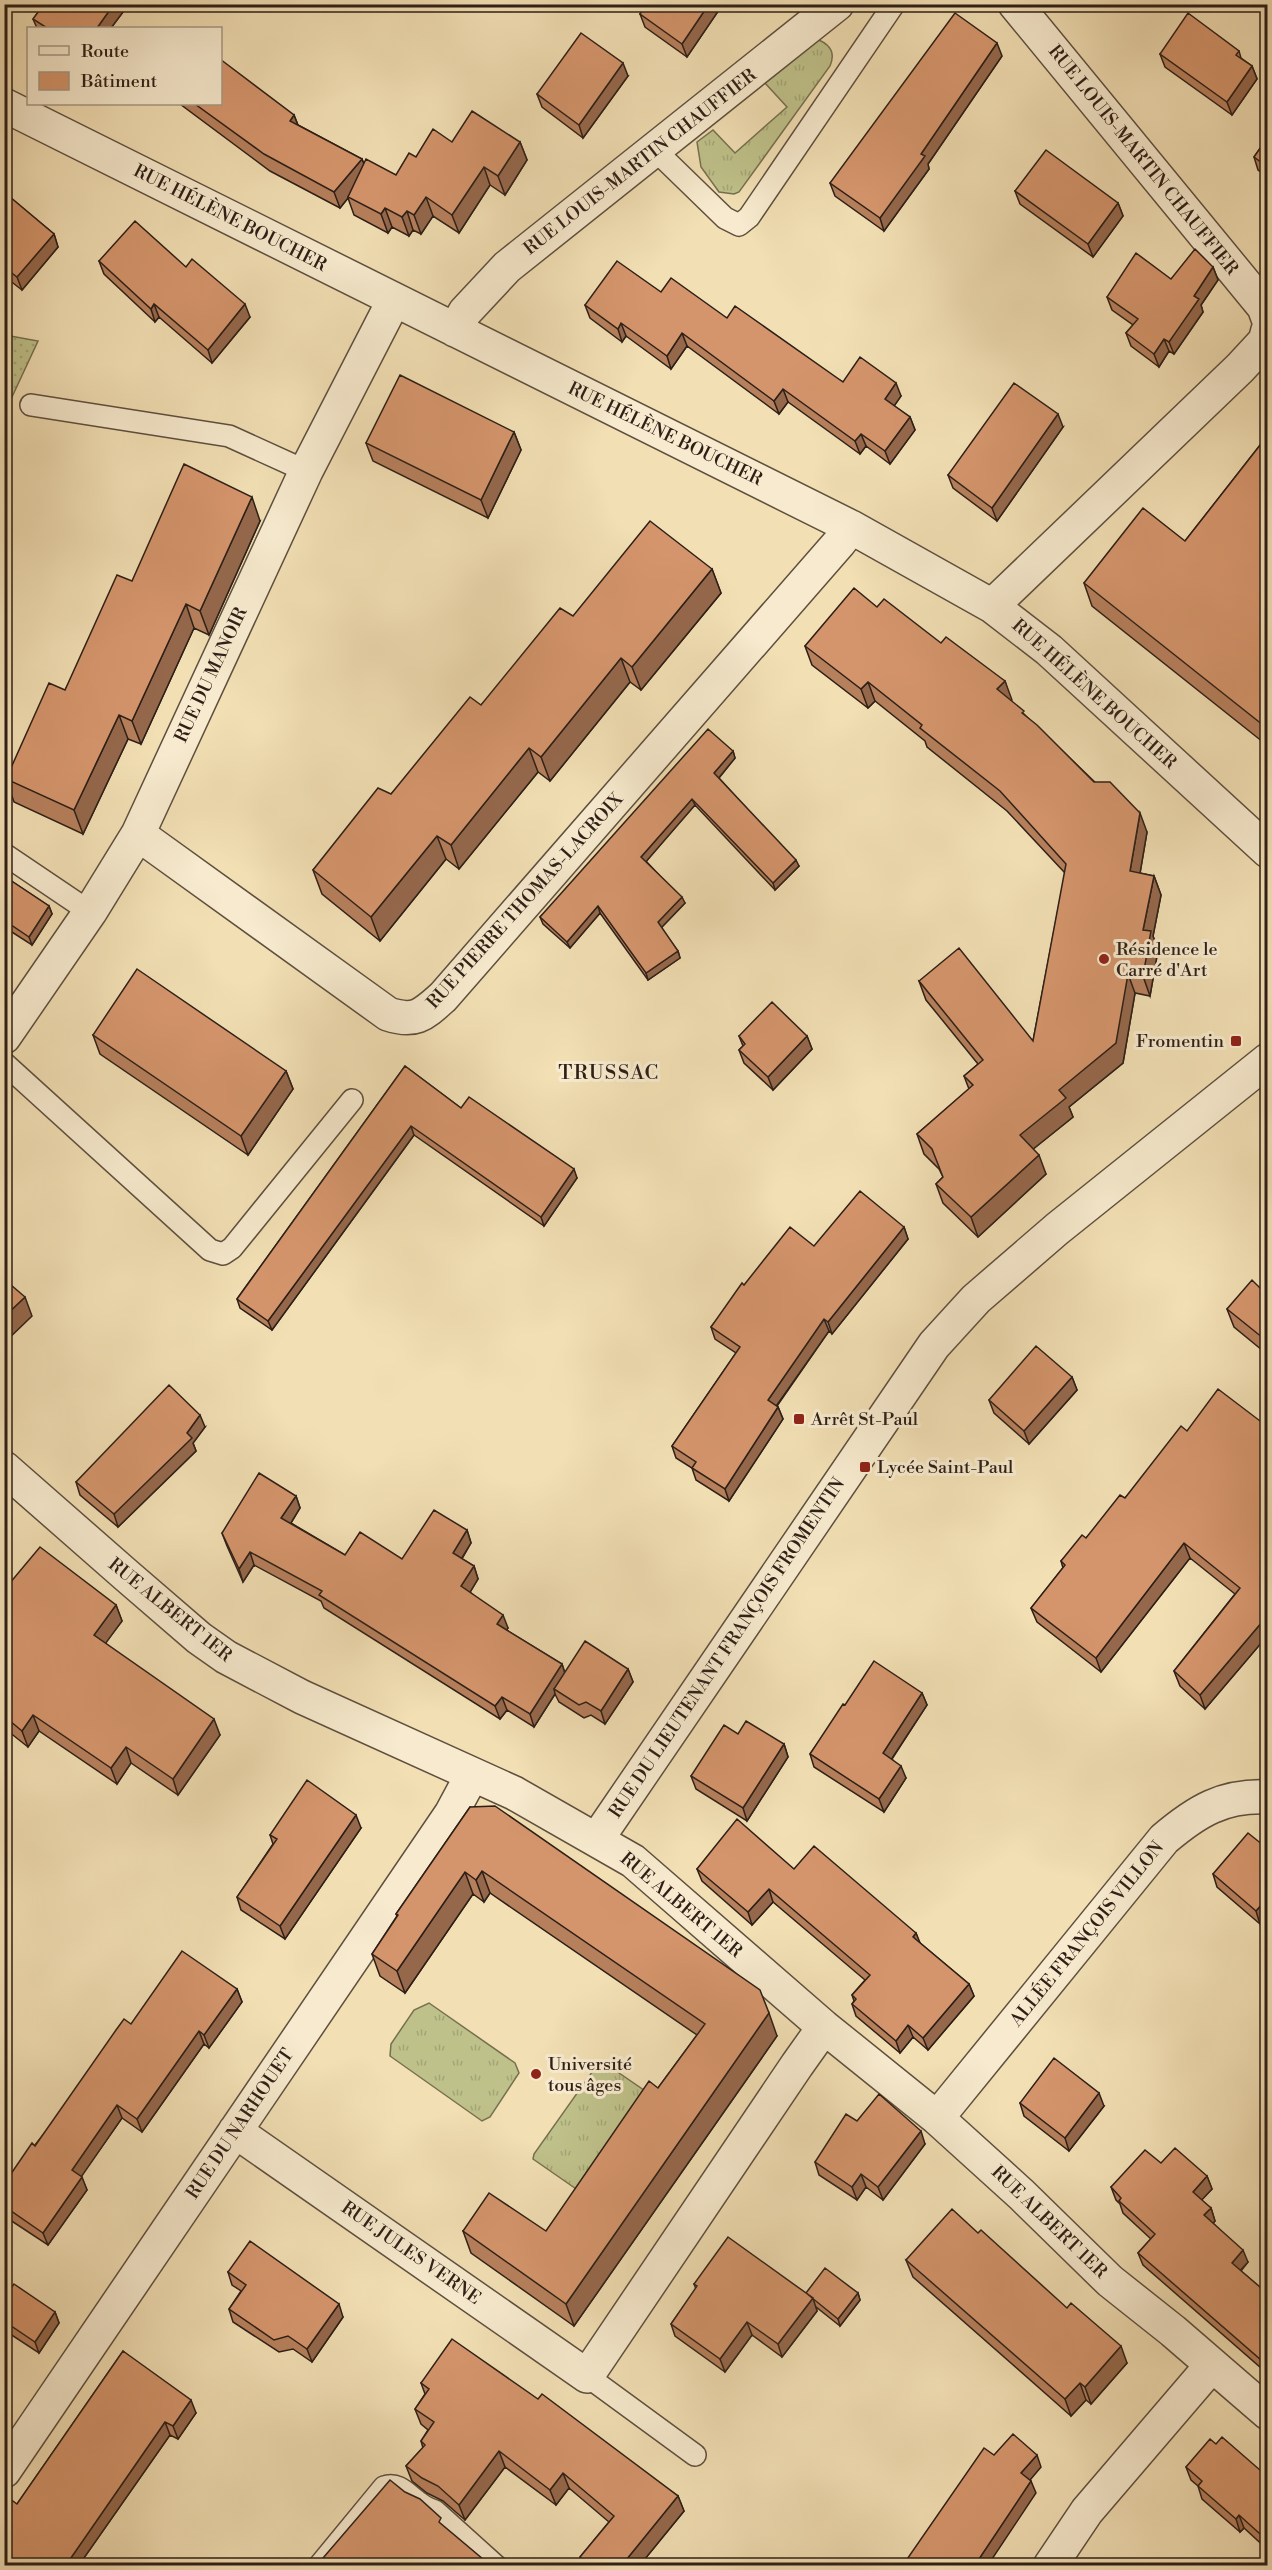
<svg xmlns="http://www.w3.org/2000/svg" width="1272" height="2570" font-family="'Libre Bodoni',serif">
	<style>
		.grass { fill: url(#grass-tufts); stroke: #767050; stroke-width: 1.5 }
		.park { fill: url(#park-dots); stroke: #767050; stroke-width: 1.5 }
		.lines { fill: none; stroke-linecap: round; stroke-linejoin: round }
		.lane-casing { stroke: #5e4f3e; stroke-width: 24 }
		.street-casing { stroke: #5e4f3e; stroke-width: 36 }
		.lane { stroke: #f7eace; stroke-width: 21 }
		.street { stroke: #f7eace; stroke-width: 33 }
		.wall { fill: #b7805d; stroke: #2d1f17; stroke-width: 1.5 }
		.shaded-wall { fill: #95684c; stroke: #2d1f17; stroke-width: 1.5 }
		.building { fill: #d5956c; stroke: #2d1f17; stroke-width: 1.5 }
		.poi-dot { fill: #8f2418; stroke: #f7eace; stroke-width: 2 }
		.labels { text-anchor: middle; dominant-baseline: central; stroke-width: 6; stroke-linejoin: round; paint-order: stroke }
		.street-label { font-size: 18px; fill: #2d1f17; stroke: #f7eace }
		.poi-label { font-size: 18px; fill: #2d1f17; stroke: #f7eace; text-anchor: start }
		.neighbourhood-label { font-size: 20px; letter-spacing: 1.5px; fill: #2d1f17; stroke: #f7eace }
	</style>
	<defs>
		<pattern id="grass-tufts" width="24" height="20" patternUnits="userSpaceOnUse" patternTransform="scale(1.5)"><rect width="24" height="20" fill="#bfc18a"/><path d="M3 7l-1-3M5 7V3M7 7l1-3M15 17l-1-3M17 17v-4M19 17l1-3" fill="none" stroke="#a4a576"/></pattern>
		<pattern id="park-dots" width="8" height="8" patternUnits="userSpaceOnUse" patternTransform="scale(1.5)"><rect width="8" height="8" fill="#bfc18a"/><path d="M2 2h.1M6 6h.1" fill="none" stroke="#a4a576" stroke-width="1.8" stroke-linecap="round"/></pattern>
	</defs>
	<rect width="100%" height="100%" fill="#f2dfb4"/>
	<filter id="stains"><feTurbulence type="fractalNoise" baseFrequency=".00333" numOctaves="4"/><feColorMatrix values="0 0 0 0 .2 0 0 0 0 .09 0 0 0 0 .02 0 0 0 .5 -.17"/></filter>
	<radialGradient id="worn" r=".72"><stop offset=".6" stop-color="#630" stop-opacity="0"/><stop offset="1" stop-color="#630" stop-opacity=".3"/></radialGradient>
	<path class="grass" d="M819 40C832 46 835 54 830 66L739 192 734 194 719 192 701 167 697 142 713 130 735 153 787 107 765 83 810 45Z
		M429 2003 515 2063 519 2073 490 2117 482 2121 390 2056 391 2044 414 2010Z
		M603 2062 651 2095 582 2193 533 2159 534 2154 597 2065Z"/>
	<path class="park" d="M5 335 38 341 5 412 4 335Z"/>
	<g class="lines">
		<defs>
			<path id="lane" d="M655 150 725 218 739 225 749 217 894 4
				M31 405 229 436 306 471
				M4 854 90 912
				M4 1063 210 1250 223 1254 232 1248 352 1100
				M587 2376 695 2455
				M319 2566 384 2487C404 2480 412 2505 435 2511L496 2566"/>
			<path id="street" d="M1015 4 1264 307 1268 318
				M4 105 851 527 992 606 1049 650 1268 851
				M455 330 465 312 507 267 837 4
				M992 606 1240 368 1265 341 1268 330
				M138 834 388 1014C415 1023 423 1015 443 997L839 543 851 527
				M4 1037 90 912 138 834 306 471 394 300
				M4 1468 126 1575 199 1638 226 1657 302 1697 514 1793 633 1861 824 2027 937 2118 1022 2195 1110 2281 1173 2331 1268 2413
				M597 1839 934 1345 976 1299 1057 1229 1268 1060
				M937 2118 1164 1839C1197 1811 1223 1795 1268 1797
				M235 2131 587 2376 797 2065 824 2027
				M4 2471 451 1814 472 1775
				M1050 2566 1087 2511 1212 2365"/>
		</defs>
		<use href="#lane" class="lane-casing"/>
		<use href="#street" class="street-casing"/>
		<use href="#lane" class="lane"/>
		<use href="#street" class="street"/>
	</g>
	<path class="wall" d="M44 4H129L111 28H37L33 19Z
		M723 4 687 57 645 27 640 14Z
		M1239 51 1241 58 1252 66 1257 79 1232 115 1165 67 1160 54Z
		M1002 56 928 164 929 169 884 231 835 196 830 183Z
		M628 76 583 138 542 107 537 94Z
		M180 104H220L294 115 298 125 362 159 364 164 396 175 416 157 452 142H520L527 160 505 195 490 185 459 233 433 216 421 234 413 230 409 236 392 227 388 233 354 215 348 198 340 208 270 171Z
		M1268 137V177L1258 170 1254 157Z
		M1015 191 1118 203 1123 216 1093 257 1020 204Z
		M4 192 54 234 58 247 22 290 4 276Z
		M99 261 186 267 250 317 212 363 159 317 155 322 104 274Z
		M1213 267 1218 280 1201 305 1203 312 1174 354 1169 351 1159 367 1131 346 1126 333 1133 325 1112 310 1107 297Z
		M661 292 727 318 843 382 901 396 894 406 910 417 915 430 890 464 866 446 860 454 788 402 779 414 687 346 671 369 626 336 622 342 590 318 585 305Z
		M1063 427 997 521 953 488 948 475Z
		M514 432 521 450 488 518 373 461 366 443Z
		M1268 435V746L1092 606 1084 583 1185 541Z
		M260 521 209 635 194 628 141 744 128 739 83 834 14 802 6 779 65 690 132 581Z
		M712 569 721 593 641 690 630 682 550 781 538 772 459 869 446 859 380 941 322 894 313 870 391 794 481 705 573 616Z
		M877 607 1005 681 1011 701 1026 716 1147 832 1140 873 1154 876 1161 895 1153 936 1158 950 1150 996 1135 993 1123 1063 1069 1107 1073 1117 1033 1149 1046 1174 978 1237 943 1203 936 1184 943 1177 939 1169 924 1154 917 1134 969 1089 964 1076 978 1064 926 1000 919 981 1033 1041 1065 873 1007 811 927 747 925 741 875 701 868 708 812 665 805 646Z
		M733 751 735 758 719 778 799 866 775 890 695 805 646 861 685 903 661 928 678 951 680 958 648 980 600 913 570 948 543 924 540 917Z
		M4 876 49 906 52 914 32 945 4 927Z
		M93 1035 286 1071 293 1089 248 1155 100 1054Z
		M739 1036H807L812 1049 773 1090 744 1063 739 1050 743 1046Z
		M405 1066 461 1108 577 1178 544 1226 414 1135 272 1330 240 1308 237 1299Z
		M904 1227 908 1239 832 1334 829 1331 777 1406 778 1407 783 1419 729 1501 696 1480 692 1468 676 1458 672 1446 736 1353 715 1339 711 1327 744 1285 814 1246Z
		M1268 1279V1355L1234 1327 1227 1309 1260 1288Z
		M1072 1377 1077 1390 1029 1444 994 1413 989 1400Z
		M205 1427 193 1443 196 1451 118 1527 80 1495 76 1482Z
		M1268 1427V1635L1205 1709 1180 1686 1174 1671 1235 1594 1190 1558 1101 1672 1037 1622 1031 1608 1063 1568 1061 1561 1086 1538 1125 1498 1187 1431Z
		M296 1496 300 1508 291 1523 345 1555 402 1559 467 1530 471 1543 462 1559 474 1566 478 1579 470 1592 508 1628 506 1630 562 1664 565 1673 628 1669 633 1682 605 1724 591 1715 584 1718 559 1702 555 1694 534 1727 507 1710 500 1719 324 1608 321 1601 254 1565 243 1582 227 1546 222 1533Z
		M4 1590 116 1605 122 1621 105 1643 220 1735 178 1795 131 1763 117 1784 39 1731 28 1747 4 1728Z
		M922 1693 927 1705 892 1759 906 1778 884 1812 814 1767 810 1754 845 1705Z
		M738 1734 784 1744 788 1757 747 1821 696 1789 691 1776Z
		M470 1807 777 2036 574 2326 471 2253 463 2231H546L658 2088 697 2035 490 1893 484 1902 473 1894 405 1993 380 1976 372 1954 397 1916 396 1914Z
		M361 1828 285 1939 241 1910 237 1897 273 1844 270 1835Z
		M1268 1849V1918L1266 1917 1260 1924 1217 1887 1213 1874Z
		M697 1869H794L916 1933 919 1942 969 1984 974 1996 928 2050 913 2037 900 2053 856 2016 852 2004 854 2001 852 1995 865 1980 773 1902 752 1925 702 1881Z
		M237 1989 242 2002 209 2048 204 2044 142 2132 122 2118 81 2176 87 2190 48 2245 4 2216V2184L131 2024Z
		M1020 2103 1104 2106 1069 2151 1024 2116Z
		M857 2121 925 2144 883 2200 866 2187 857 2200 819 2175 815 2162Z
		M1161 2163 1207 2176 1212 2189 1201 2200 1211 2208 1215 2221 1213 2223 1248 2262 1241 2271 1268 2294V2374L1143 2265 1138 2253 1151 2239 1123 2213 1120 2204 1116 2200 1111 2187Z
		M906 2260 1127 2363 1091 2404 1086 2400 1071 2416 913 2277Z
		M228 2272 343 2317 312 2362 293 2349 279 2352 233 2322 229 2309 241 2291 232 2285Z
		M694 2284 806 2293H858L860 2300 840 2326 816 2307 817 2311 782 2357 752 2335 725 2372 675 2336 671 2324 696 2289Z
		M4 2298 55 2312 59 2323 39 2353 4 2330Z
		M123 2351 196 2413 178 2439 170 2435 79 2565H4L17 2504Z
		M421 2383 538 2399 678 2496 684 2511 640 2565H583L580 2557 609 2522 569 2488 556 2505 505 2467 465 2520 443 2501 427 2493 412 2481 406 2466 423 2448 421 2441 428 2430 421 2424 415 2409 425 2394Z
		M1216 2444 1268 2477V2550L1244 2528 1240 2532 1202 2499 1198 2486 1191 2480 1186 2467Z"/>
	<path class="shaded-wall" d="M114 4H129L111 28H97Z
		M709 4H723L687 57 682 44Z
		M997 43 1002 56 928 164 929 169 884 231 880 218 921 154Z
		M623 63 628 76 583 138 579 125Z
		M1252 66 1257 79 1232 115 1227 102Z
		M294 115 300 131 290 121Z
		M520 142 527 160 505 195 498 176Z
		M362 159 368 175 348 197V198L340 208 334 192Z
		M484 167 490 185 459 233 452 215Z
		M426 197 433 216 421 234 414 215Z
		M1118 203 1123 216 1093 257 1088 244Z
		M385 208 392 227 388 233 381 214Z
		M407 211 413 230 409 236 402 217Z
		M54 234 58 247 22 290 17 277Z
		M1213 267 1218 280 1201 305 1203 312 1174 354 1169 342 1194 296Z
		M154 304 159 317 155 322 151 309Z
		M245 304 250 317 212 363 208 350Z
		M621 323 626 336 622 342 618 329Z
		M682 333 687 346 671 369 667 356Z
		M1164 339 1169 351 1159 367 1154 354Z
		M896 383 901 396 890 412 885 399Z
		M783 389 788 402 779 414 774 401Z
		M1058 414 1063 427 997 521 992 508Z
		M910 417 915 430 890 464 885 451Z
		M514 432 521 450 488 518 481 500Z
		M861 434 866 446 860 454 855 441Z
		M252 497 260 521 209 635 200 611Z
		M712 569 721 593 641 690 632 667Z
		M186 604 194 628 141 744 132 721Z
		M621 658 630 682 550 781 541 757Z
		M1005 681 1012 700 1004 708 997 689Z
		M868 682 875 701 868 708 861 689Z
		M119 715 128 739 83 834 74 810Z
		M529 748 538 772 459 869 451 845Z
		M733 751 735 758 717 780 714 773Z
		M692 799 695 805 644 864 641 857Z
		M1140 813 1147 832 1137 891 1130 871Z
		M437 836 446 859 380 941 371 917Z
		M796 860 799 866 775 890 773 883Z
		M1154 876 1161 895 1153 936 1158 950 1150 996 1143 976V930Z
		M682 897 685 903 660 929 658 922Z
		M49 906 52 914 32 945 29 937Z
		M598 906 600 913 570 948 567 942Z
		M678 951 680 958 648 980 646 973Z
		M1128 974 1135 993 1123 1063 1069 1107 1073 1117 1027 1154 1020 1135 1059 1090Z
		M807 1036 812 1049 773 1090 768 1077Z
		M286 1071 293 1089 248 1155 241 1136Z
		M411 1126 414 1135 272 1330 268 1321Z
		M1039 1155 1046 1174 978 1237 971 1217Z
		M574 1169 577 1178 544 1226 541 1217Z
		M904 1227 908 1239 832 1334 828 1322Z
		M25 1297 32 1316 4 1343V1317Z
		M824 1319 829 1331 772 1412 768 1400Z
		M1072 1377 1077 1390 1029 1444 1024 1431Z
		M778 1407 783 1419 729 1501 725 1489Z
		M200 1415 205 1427 193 1443 196 1451 118 1527 114 1514 187 1433Z
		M296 1496 300 1508 286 1531 281 1518Z
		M467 1530 471 1543 457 1566 453 1553Z
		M1184 1543 1190 1558 1101 1672 1096 1658Z
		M250 1552 254 1565 243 1582 239 1569Z
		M474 1566 478 1579 466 1599 461 1586Z
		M116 1605 122 1621 100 1651 94 1635Z
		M503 1615 508 1628 502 1637 497 1624Z
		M1268 1615V1635L1205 1709 1200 1695Z
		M562 1664 566 1677 554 1689 555 1694 534 1727 530 1714Z
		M628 1669 633 1682 605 1724 601 1711Z
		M922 1693 927 1705 887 1766 883 1753Z
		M502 1697 507 1710 500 1719 495 1706Z
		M33 1715 39 1731 28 1747 22 1731Z
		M214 1719 220 1735 178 1795 173 1779Z
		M784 1744 788 1757 747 1821 743 1808Z
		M126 1747 131 1763 117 1784 111 1768Z
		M901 1766 906 1778 884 1812 879 1799Z
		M356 1815 361 1828 285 1939 280 1926Z
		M482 1871 490 1893 484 1902 476 1880Z
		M465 1872 473 1894 405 1993 397 1971Z
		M769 1889 773 1902 752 1925 748 1912Z
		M1262 1904 1266 1917 1260 1924 1256 1911Z
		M916 1933 921 1945 913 1937Z
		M969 1984 974 1996 928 2050 923 2038Z
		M237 1989 242 2002 209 2048 204 2035Z
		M769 2013 777 2036 574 2326 566 2304Z
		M908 2025 913 2037 900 2053 896 2041Z
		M199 2031 204 2044 142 2132 137 2119Z
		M1099 2093 1104 2106 1069 2151 1065 2138Z
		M117 2105 122 2118 77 2183 72 2170Z
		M921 2131 925 2144 883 2200 878 2187Z
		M861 2174 866 2187 857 2200 852 2187Z
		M1207 2176 1212 2189 1197 2205 1193 2192Z
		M82 2177 87 2190 48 2245 43 2233Z
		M1211 2208 1215 2221 1209 2228 1204 2215Z
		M1243 2250 1248 2262 1236 2275 1232 2263Z
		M858 2293 860 2300 840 2326 838 2319Z
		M813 2298 817 2311 782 2357 778 2344Z
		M339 2304 343 2317 312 2362 307 2349Z
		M55 2312 59 2323 39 2353 35 2342Z
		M747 2322 752 2335 725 2372 720 2359Z
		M1121 2346 1127 2363 1091 2404 1085 2387Z
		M1080 2383 1086 2400 1071 2416 1065 2399Z
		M191 2400 196 2413 178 2439 173 2426Z
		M165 2422 170 2435 79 2565H66Z
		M499 2451 505 2467 465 2520 459 2505Z
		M1037 2455 1041 2467 1025 2486 1021 2473Z
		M563 2473 569 2488 556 2505 550 2490Z
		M1031 2481 1036 2493 988 2565H975Z
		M678 2496 684 2511 640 2565H622Z
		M1239 2515 1244 2528 1240 2532 1236 2519Z"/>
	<path class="building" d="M44 4H114L97 28H47L33 19Z
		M646 4H709L682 44 640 14Z
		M955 13 997 43 921 154 925 156 880 218 830 183Z
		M1188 13 1239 51 1236 55 1252 66 1227 102 1160 54Z
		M581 33 623 63 579 125 537 94Z
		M220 59 294 115 290 121 362 159 334 192 264 154 195 104H220Z
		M472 111 520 142 498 176 484 167 452 215 426 197 414 215 407 211 402 217 385 208 381 214 348 197 366 159 396 175 409 153 416 157 433 129 452 142Z
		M1268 137V167L1254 157Z
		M1046 150 1118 203 1088 244 1015 191Z
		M4 192 54 234 17 277 4 267Z
		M135 221 186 267 192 259 245 304 208 350 154 304 151 309 99 261Z
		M1195 249 1213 267 1194 296 1199 299 1169 342 1164 339 1154 354 1126 333 1138 319 1107 297 1136 253 1171 279Z
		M617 261 661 292 671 278 727 318 735 306 843 382 860 357 896 383 885 399 910 417 885 451 861 434 855 441 783 389 774 401 682 333 667 356 621 323 618 329 585 305Z
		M400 375 514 432 481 500 366 443Z
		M1014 383 1058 414 992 508 948 475Z
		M1268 435V729L1084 583 1143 508 1185 541Z
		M184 464 252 497 200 611 186 604 132 721 119 715 74 810 6 779 49 683 65 690 117 575 132 581Z
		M650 521 712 569 632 667 621 658 541 757 529 748 451 845 437 836 371 917 313 870 378 788 391 794 470 697 481 705 560 608 573 616Z
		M854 588 877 607 884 599 941 643 946 637 1005 681 997 689 1024 711 1022 713 1037 725 1094 782H1110L1140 813 1130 871 1154 876 1143 930 1151 931 1143 976 1128 974 1116 1043 1059 1090 1066 1098 1020 1135 1039 1155 971 1217 936 1184 943 1177 932 1149 917 1134 973 1085 964 1076 983 1060 919 981 959 948 1033 1041 1066 864 1000 791 920 728 922 725 868 682 861 689 805 646Z
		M708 729 733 751 714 773 796 860 773 883 692 799 641 857 682 897 658 922 678 951 646 973 598 906 567 942 540 917Z
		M4 876 49 906 29 937 4 920Z
		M137 969 286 1071 241 1136 93 1035Z
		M772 1002 807 1036 768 1077 739 1050 745 1044 739 1036Z
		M405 1066 461 1108 469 1097 574 1169 541 1217 411 1126 268 1321 237 1299Z
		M860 1191 904 1227 828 1322 824 1319 768 1400 778 1407 725 1489 692 1468 696 1462 672 1446 740 1347 711 1327 742 1283 744 1285 790 1227 814 1246Z
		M4 1279 25 1297 4 1317Z
		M1268 1279V1342L1227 1309 1252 1280 1260 1288Z
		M1036 1346 1072 1377 1024 1431 989 1400Z
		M169 1385 200 1415 187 1433 192 1438 114 1514 76 1482Z
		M1218 1389 1268 1427V1615L1200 1695 1174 1671 1240 1588 1184 1543 1096 1658 1031 1608 1065 1565 1061 1561 1082 1535 1086 1538 1120 1495 1125 1498 1181 1426 1187 1431Z
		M259 1473 296 1496 281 1518 345 1555 360 1532 402 1559 434 1510 467 1530 453 1553 474 1566 461 1586 503 1615 497 1624 562 1664 530 1714 502 1697 495 1706 319 1595 322 1591 250 1552 239 1569 222 1533Z
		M40 1547 116 1605 94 1635 214 1719 173 1779 126 1747 111 1768 33 1715 22 1731 4 1716V1590Z
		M585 1641 628 1669 601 1711 586 1702 579 1705 554 1689Z
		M874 1661 922 1693 883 1753 901 1766 879 1799 810 1754 843 1704 845 1705Z
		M746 1721 784 1744 743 1808 691 1776 724 1725 738 1734Z
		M307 1780 356 1815 280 1926 237 1897 277 1839 270 1835Z
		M495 1806 760 1990 769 2013 566 2304 463 2231 489 2193 546 2231 649 2081 658 2088 705 2024 482 1871 476 1880 465 1872 397 1971 372 1954 398 1915 396 1914 470 1807Z
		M737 1819 794 1869 814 1846 916 1933 913 1937 969 1984 923 2038 908 2025 896 2041 852 2004 856 1999 852 1995 870 1975 769 1889 748 1912 697 1869Z
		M1248 1833 1268 1849V1909L1262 1904 1256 1911 1213 1874Z
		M182 1951 237 1989 204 2035 199 2031 137 2119 117 2105 72 2170 82 2177 43 2233 4 2206V2184L32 2143 35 2146 116 2030 124 2019 131 2024Z
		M1054 2058 1099 2093 1065 2138 1020 2103Z
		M879 2094 921 2131 878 2187 861 2174 852 2187 815 2162 846 2114 857 2121Z
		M1175 2148 1207 2176 1193 2192 1211 2208 1204 2215 1243 2250 1232 2263 1268 2294V2366L1138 2253 1155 2234 1119 2201 1121 2198 1111 2187 1145 2150 1161 2163Z
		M952 2209 978 2233 981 2230 1067 2308 1071 2303 1121 2346 1085 2387 1080 2383 1065 2399 906 2260Z
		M728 2237 813 2298 778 2344 747 2322 720 2359 671 2324 697 2286 694 2284Z
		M250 2241 339 2304 307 2349 288 2336 274 2340 229 2309 246 2285 228 2272Z
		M825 2268 858 2293 838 2319 806 2293Z
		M14 2284 55 2312 35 2342 4 2321V2298Z
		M452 2339 538 2399 542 2394 678 2496 622 2565H591L580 2557 614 2516 563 2473 550 2490 499 2451 459 2505 438 2486 422 2478 406 2466 425 2445 421 2441 434 2422 415 2409 429 2389 421 2383Z
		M123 2351 191 2400 173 2426 165 2422 66 2565H4V2498L6 2496 17 2504Z
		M1013 2434 1037 2455 1021 2473 1031 2481 975 2565H903L984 2448 994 2455Z
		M1222 2437 1268 2477V2541L1239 2515 1236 2519 1198 2486 1202 2481 1186 2467 1210 2439 1216 2444Z
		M390 2480 405 2492 420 2499 441 2518 439 2522 490 2565H317Z
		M1106 2559 1115 2565H1102Z"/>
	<g class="poi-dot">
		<circle cx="1104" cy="959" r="6"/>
		<rect x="1230" y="1035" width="12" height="12" rx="3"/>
		<rect x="793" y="1413" width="12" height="12" rx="3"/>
		<rect x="859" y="1461" width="12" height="12" rx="3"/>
		<circle cx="536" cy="2074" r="6"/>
	</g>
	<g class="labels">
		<g class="street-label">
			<text transform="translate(1143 160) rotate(51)">RUE LOUIS-MARTIN CHAUFFIER</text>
			<text transform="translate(640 162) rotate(-38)">RUE LOUIS-MARTIN CHAUFFIER</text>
			<text transform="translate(230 218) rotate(27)">RUE HÉLÈNE BOUCHER</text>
			<text transform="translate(665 434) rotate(26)">RUE HÉLÈNE BOUCHER</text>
			<text transform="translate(211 675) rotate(-65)">RUE DU MANOIR</text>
			<text transform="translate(1094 694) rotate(42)">RUE HÉLÈNE BOUCHER</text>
			<text transform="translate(525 901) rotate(-48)">RUE PIERRE THOMAS-LACROIX</text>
			<text transform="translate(170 1610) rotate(39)">RUE ALBERT 1ER</text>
			<text transform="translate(727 1648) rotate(-56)">RUE DU LIEUTENANT FRANÇOIS FROMENTIN</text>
			<text transform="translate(681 1905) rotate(40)">RUE ALBERT 1ER</text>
			<text transform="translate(1087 1934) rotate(-51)">ALLÉE FRANÇOIS VILLON</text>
			<text transform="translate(240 2124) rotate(-56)">RUE DU NARHOUET</text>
			<text transform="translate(1049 2222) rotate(44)">RUE ALBERT 1ER</text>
			<text transform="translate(411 2253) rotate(35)">RUE JULES VERNE</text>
		</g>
		<g class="poi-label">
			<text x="1116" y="949">Résidence le<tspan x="1116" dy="21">Carré d'Art</tspan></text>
			<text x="1224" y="1041" text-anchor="end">Fromentin</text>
			<text x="811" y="1419">Arrêt St-Paul</text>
			<text x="877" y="1467">Lycée Saint-Paul</text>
			<text x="548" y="2064">Université<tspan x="548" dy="21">tous âges</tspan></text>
		</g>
		<g class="neighbourhood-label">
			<text x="609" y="1073">TRUSSAC</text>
		</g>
	</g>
	<rect width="1272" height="2570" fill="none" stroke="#f2dfb4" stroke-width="24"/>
	<rect x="6" y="6" width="1260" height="2558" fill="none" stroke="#2d1f17" stroke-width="3"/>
	<rect x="12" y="12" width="1248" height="2546" fill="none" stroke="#2d1f17" stroke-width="1.5"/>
	<rect x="27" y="27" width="195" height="78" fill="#f7eace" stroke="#a69985" stroke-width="1.5"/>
	<rect x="39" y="46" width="30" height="9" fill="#f7eace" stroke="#a69985" stroke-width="1.5"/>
	<text x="81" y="57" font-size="18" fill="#2d1f17">Route</text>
	<rect x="39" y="72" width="30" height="18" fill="#d5956c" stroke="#a69985" stroke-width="1.5"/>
	<text x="81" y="87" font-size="18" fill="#2d1f17">Bâtiment</text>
	<rect width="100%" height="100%" filter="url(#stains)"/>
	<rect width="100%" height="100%" fill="url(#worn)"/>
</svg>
